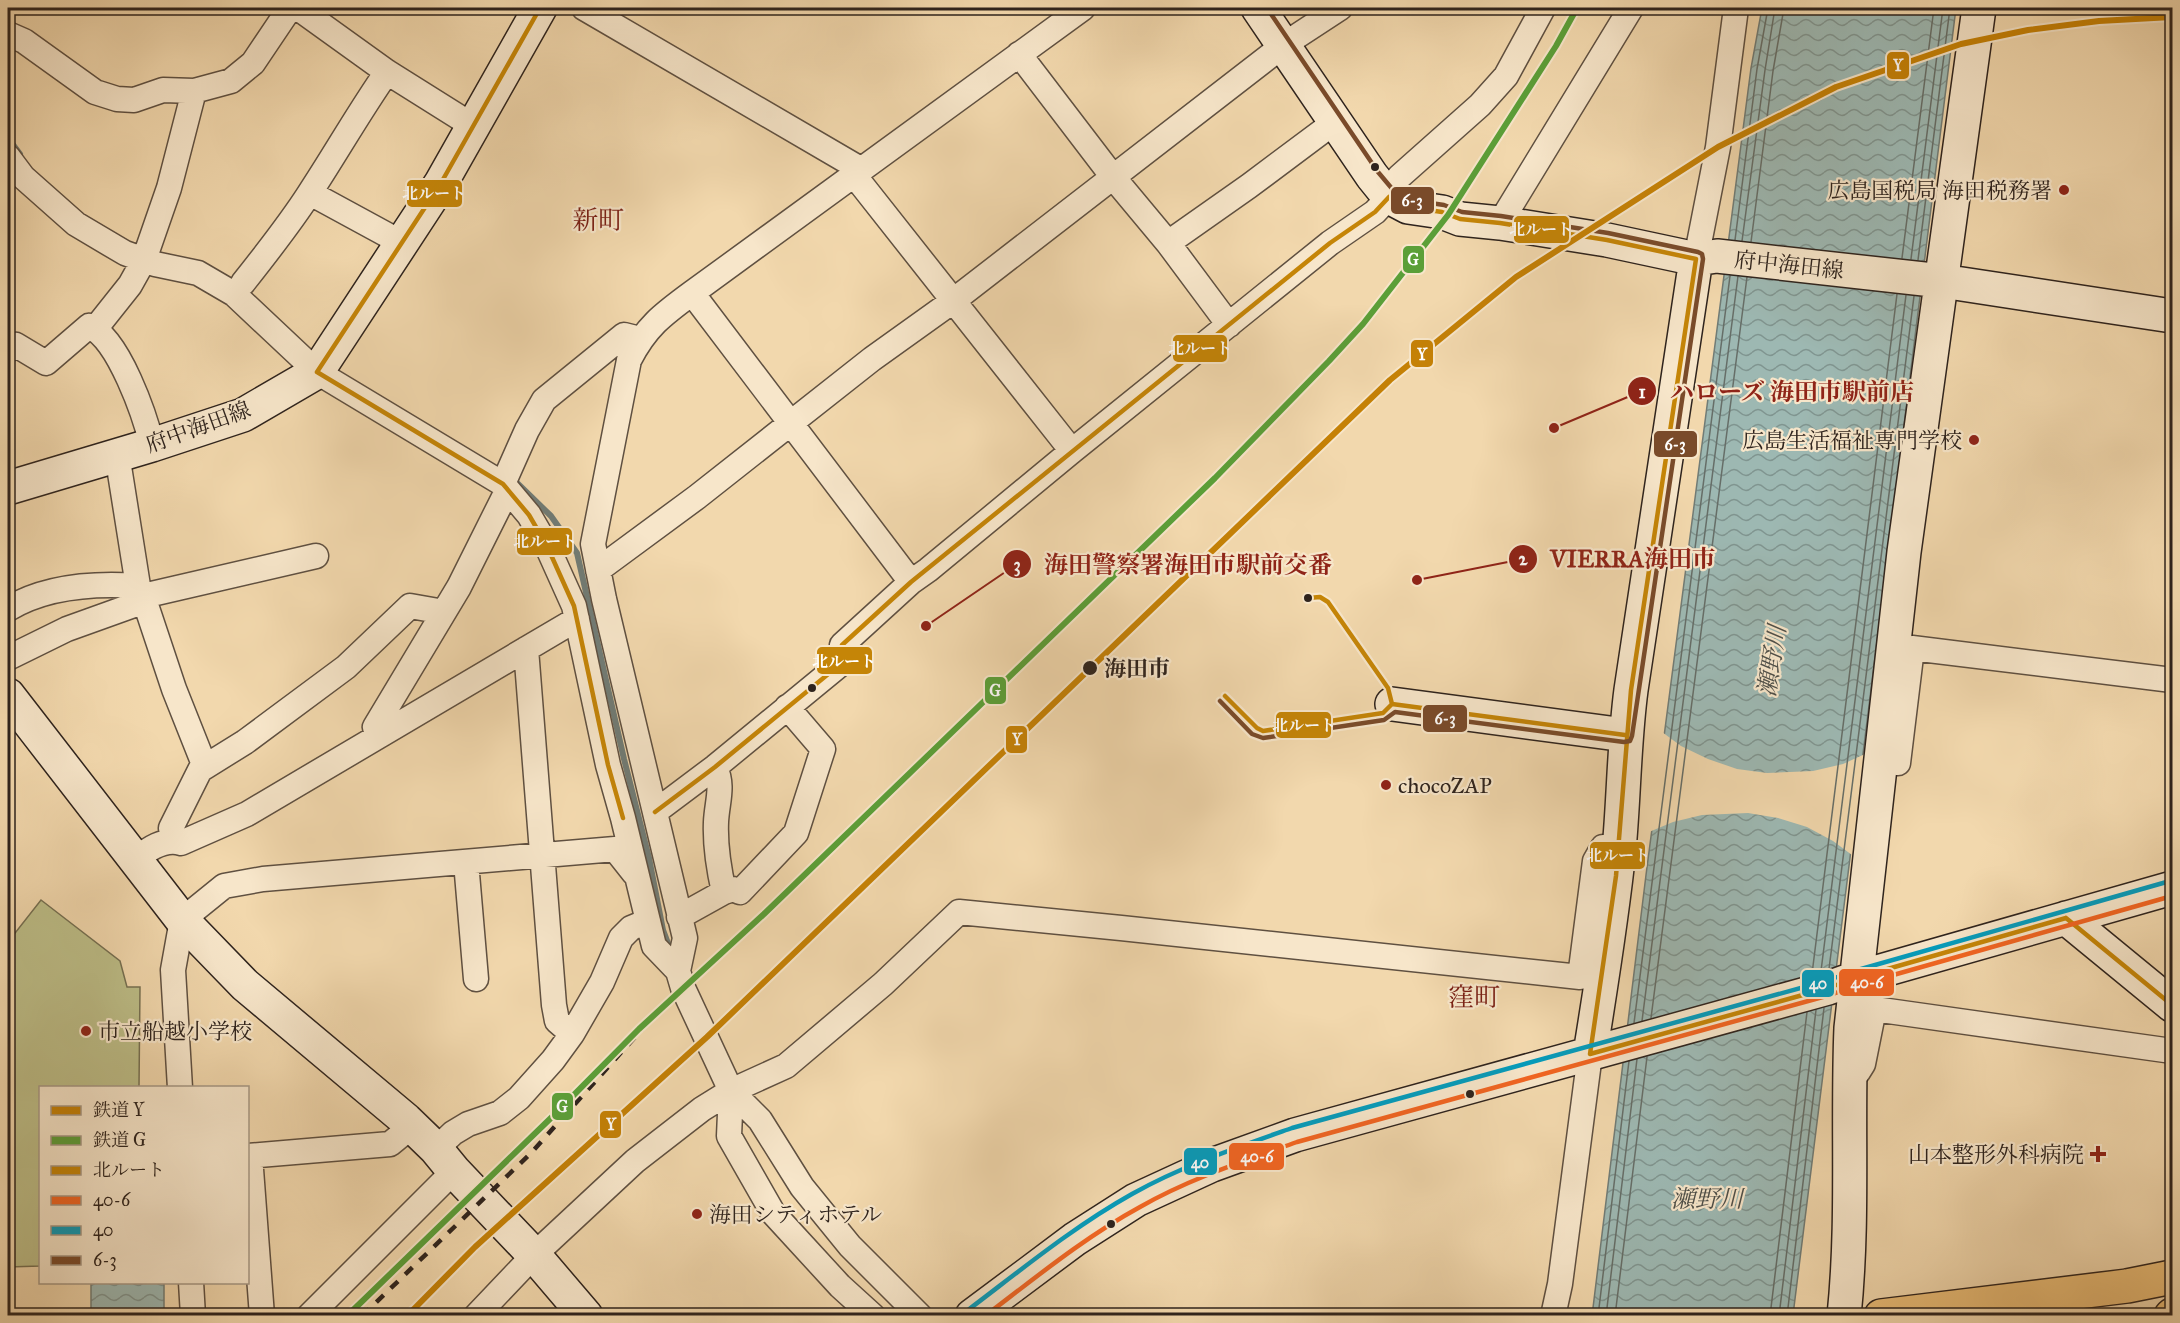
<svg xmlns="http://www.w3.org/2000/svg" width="2180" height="1323" font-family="'IM FELL Great Primer','Noto Serif JP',serif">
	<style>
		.pitch { fill: #bdbe88; stroke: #767052; stroke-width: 1.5 }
		.water { fill: url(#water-waves); stroke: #717c76; stroke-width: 1.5 }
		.pier { fill: #f2d8ad }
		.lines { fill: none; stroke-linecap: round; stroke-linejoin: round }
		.shore { stroke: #666e68; stroke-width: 1.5 }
		.stream { stroke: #717c76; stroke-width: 6 }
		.street-casing { stroke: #5f5041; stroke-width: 27 }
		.secondary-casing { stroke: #2e231d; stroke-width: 36 }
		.highway-casing { stroke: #2e231d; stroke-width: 36 }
		.street { stroke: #f7e6ca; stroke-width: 24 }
		.secondary { stroke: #f7e6ca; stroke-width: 33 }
		.highway { stroke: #e9bc76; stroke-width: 33 }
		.rail { stroke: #2e231d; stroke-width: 4.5; stroke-dasharray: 10 10; stroke-linecap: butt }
		.bus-1-casing { stroke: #f7e6ca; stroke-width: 9 }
		.bus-2-casing { stroke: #f7e6ca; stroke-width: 9 }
		.bus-3-casing { stroke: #f7e6ca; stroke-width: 9 }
		.bus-4-casing { stroke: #f7e6ca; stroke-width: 9 }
		.bus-1 { stroke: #c58507; stroke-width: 4.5 }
		.bus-2 { stroke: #f26522; stroke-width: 4.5 }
		.bus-3 { stroke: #059cbc; stroke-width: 4.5 }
		.bus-4 { stroke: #7a4b2a; stroke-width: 4.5 }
		.rail-1-casing { stroke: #f7e6ca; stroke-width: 10 }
		.rail-2-casing { stroke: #f7e6ca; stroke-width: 10 }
		.rail-1 { stroke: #c58106; stroke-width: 6 }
		.rail-2 { stroke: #5b9f38; stroke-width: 6 }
		.bus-dot { fill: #2e231d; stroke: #f7e6ca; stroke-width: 2 }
		.poi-dot { fill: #8f2418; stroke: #f7e6ca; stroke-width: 2 }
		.labels { text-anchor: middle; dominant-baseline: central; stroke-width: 4.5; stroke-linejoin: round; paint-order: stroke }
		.poi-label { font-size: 22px; fill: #2e231d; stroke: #f7e6ca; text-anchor: end }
		.street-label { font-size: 22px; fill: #2e231d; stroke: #f7e6ca }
		.stop-label { font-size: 22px; font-weight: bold; fill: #2e231d; stroke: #f7e6ca; text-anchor: start }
		.water-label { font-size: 24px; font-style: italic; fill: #4f504a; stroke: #f7e6ca }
		.quarter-label { font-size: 26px; fill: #7a1f14; stroke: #f7e6ca }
		.leader { fill: none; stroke: #8f2418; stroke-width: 2 }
		.callout-dot { fill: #8f2418; stroke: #f7e6ca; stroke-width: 2 }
		.mark-label { font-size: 18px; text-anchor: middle; font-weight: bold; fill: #fff }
		.callout-label { font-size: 24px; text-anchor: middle; font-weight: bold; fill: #8f2418; stroke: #f7e6ca; stroke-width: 4.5; stroke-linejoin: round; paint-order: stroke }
		.line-badge { stroke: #f7e6ca; stroke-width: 2 }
		.badge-label { font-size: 16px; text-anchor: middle; font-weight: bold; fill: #fff }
	</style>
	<defs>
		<pattern id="water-waves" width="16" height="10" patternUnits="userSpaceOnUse" patternTransform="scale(1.5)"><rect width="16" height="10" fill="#9db8b2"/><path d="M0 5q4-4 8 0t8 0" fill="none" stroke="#809590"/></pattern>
	</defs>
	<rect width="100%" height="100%" fill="#f2d8ad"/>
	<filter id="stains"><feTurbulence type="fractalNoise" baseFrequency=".00333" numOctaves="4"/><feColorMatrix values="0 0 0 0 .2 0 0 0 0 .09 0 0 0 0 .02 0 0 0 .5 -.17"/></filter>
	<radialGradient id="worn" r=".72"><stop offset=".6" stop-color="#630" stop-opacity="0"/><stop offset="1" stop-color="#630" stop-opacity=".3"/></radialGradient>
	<path class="pitch" d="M41 900 120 961 127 987H140L139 1087 40 1088V1266L8 1267V942Z"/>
	<path class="water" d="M1762 8H1956L1793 1315 1592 1316 1646 875 1751 68Z
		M91 1283H164V1315H91Z"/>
	<path class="pier" d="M1662 732 1681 746 1708 759 1737 769 1767 773 1813 771 1843 764 1865 754 1852 855 1833 841 1807 827 1778 818 1748 813 1702 815 1673 822 1649 832Z"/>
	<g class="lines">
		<path class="shore" d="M1735 240 1757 69 1768 8
			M1742 241 1765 70 1775 8
			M1751 242 1773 71 1784 8
			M1902 258 1934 8
			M1911 259 1943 8
			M1918 260 1950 8
			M1829 969 1914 296
			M1821 971 1906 295
			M1812 974 1897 294
			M1651 1018 1747 277
			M1642 1021 1738 276
			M1634 1023 1730 276
			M1598 1316 1629 1061
			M1606 1316 1637 1059
			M1615 1316 1647 1057
			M1770 1316 1807 1012
			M1779 1316 1816 1010
			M1787 1316 1824 1008"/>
		<path class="stream" d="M8 138 20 154
			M514 480 551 516 577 553 624 759 649 858 663 930 669 946"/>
		<defs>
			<path id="street" d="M298 8 387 72 473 126
				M584 8 862 170
				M8 34 24 41 95 92 117 99 134 100 163 90 194 91 231 81 253 63 290 8
				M1019 54 1113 177 1168 243 1229 325
				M8 157 23 177 76 224 125 253 155 264 198 273 234 294 317 372 503 484 529 515 547 546 574 606 608 765 623 818 654 946 678 971
				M854 175 1072 451
				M310 193 402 243
				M1500 223 1631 8
				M1168 243 1249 186 1336 121
				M1696 259 1718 147 1736 8
				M243 283C266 254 289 225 309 194 336 153 359 112 387 72
				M692 293 911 582
				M95 329 130 285 144 260 169 188 194 91
				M8 350 16 345 46 363 89 326C119 339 145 416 152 445
				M117 454 138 586 143 596
				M503 484 527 430 544 400 624 335 640 339
				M598 570 697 497 872 359 953 301 1285 44 1340 8
				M8 609C46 586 95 583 138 586
				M526 649 554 1005 557 1021 572 1034
				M8 658 67 629 145 601
				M381 735 375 727 459 587 507 491
				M1898 763 1912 648 2172 680
				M205 767 174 689 143 596 316 556
				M655 812 715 767 849 657 842 645 911 582 928 570 1072 451 1330 243 1375 212 1389 197 1399 177 1480 105 1506 76 1543 8
				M173 840 171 828 200 770 245 742 346 667 410 606 444 612
				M135 860C148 849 164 838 181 843L247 814 577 619
				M466 862 476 979
				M724 892 733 889 740 892 796 833 823 749 787 707
				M679 917 724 892C719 870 715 845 716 822 717 801 724 787 715 767
				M1858 1072 1863 1064 1874 1009 2172 1051
				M180 1088 173 970 182 920 224 886 263 879 615 849 634 873
				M731 1091 729 1136 773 1213 840 1286 873 1316
				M436 1149 453 1133 468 1124 500 1113 519 1098 553 1060 572 1034 602 982 621 938 631 928 648 921
				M248 1156 390 1144 412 1126
				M250 1156 262 1316
				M191 1282 193 1316
				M309 1316 454 1171
				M476 1316 534 1255 635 1161 702 1109 731 1091 786 1066 883 984 959 912 1121 928 1580 977 1595 861 1603 847 1619 848
				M920 1316 850 1246 802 1187 760 1120 731 1091 683 988 678 971 685 938 604 599 593 544 629 360C646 327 662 315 692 293L1083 8
				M1553 1316 1560 1284 1590 1054"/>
			<path id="secondary" d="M1258 8 1372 176 1389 197 1408 207 1442 212 1460 219 1500 223 1607 240 1696 259 1717 256 1942 281 2172 316
				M8 488 152 445 243 415 317 372 441 183 540 8
				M8 695 182 920 245 985 406 1120 436 1149 454 1171 534 1255 586 1316
				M1392 704 1625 735
				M2066 918 2172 1005
				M1590 1054C1601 986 1612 918 1619 850 1624 796 1624 743 1631 690L1696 259
				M972 1316 1075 1239 1136 1200 1212 1165 1295 1135 1828 988 1856 978 2172 888
				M1844 1316C1854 1220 1847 1124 1851 1028L1904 552 1979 8"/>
			<path id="highway" d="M1881 1316 2127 1286 2172 1277
				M2171 1316 2172 1315"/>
		</defs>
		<use href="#street" class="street-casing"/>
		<use href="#secondary" class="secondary-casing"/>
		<use href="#highway" class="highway-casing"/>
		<use href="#street" class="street"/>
		<use href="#secondary" class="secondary"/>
		<use href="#highway" class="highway"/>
		<path class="rail" d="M362 1316 531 1153 662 1007"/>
		<defs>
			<path id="bus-1" d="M1389 197 1408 207 1442 212 1460 219 1500 223 1607 240 1696 259
				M317 372 503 484 529 515 547 546 574 606 608 765 623 818
				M317 372 441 183 540 8
				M1308 598 1320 597 1328 602 1388 688 1392 704
				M1225 696 1257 728 1263 731 1383 713 1392 704
				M1392 704 1625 735
				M655 812 715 767 849 657 842 645 911 582 1330 243 1375 212 1389 197
				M2066 918 2172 1005
				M1590 1054 1616 876 1631 690 1696 259
				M1590 1054 1828 988 1856 978 2066 918"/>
			<path id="bus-2" d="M985 1316C1035 1278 1085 1237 1140 1207 1189 1179 1244 1161 1297 1142L1830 995 1858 985 2172 896"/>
			<path id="bus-3" d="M968 1310C1021 1270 1073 1227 1132 1194 1182 1166 1238 1147 1292 1128L1826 981 1854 971 2170 881"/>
			<path id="bus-4" d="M1220 701 1252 734 1263 738 1384 720 1395 712 1624 742 1630 741 1632 736 1703 259 1702 254 1698 252 1608 233 1501 216 1462 212 1444 205 1410 200 1394 191 1378 172 1267 8"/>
		</defs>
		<use href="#bus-1" class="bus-1-casing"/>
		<use href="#bus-2" class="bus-2-casing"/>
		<use href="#bus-3" class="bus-3-casing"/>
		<use href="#bus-4" class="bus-4-casing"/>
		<use href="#bus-1" class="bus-1"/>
		<use href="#bus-2" class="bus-2"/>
		<use href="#bus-3" class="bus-3"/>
		<use href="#bus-4" class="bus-4"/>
		<defs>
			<path id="rail-1" d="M407 1316 475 1247 707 1037 1390 380 1516 277 1718 147 1836 87 1961 44 2028 30 2099 21 2172 17"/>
			<path id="rail-2" d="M347 1316 554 1115 639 1029 764 914 1215 478 1329 361 1363 324 1448 215 1556 46 1577 8"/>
		</defs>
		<use href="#rail-1" class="rail-1-casing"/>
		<use href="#rail-2" class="rail-2-casing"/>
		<use href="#rail-1" class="rail-1"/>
		<use href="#rail-2" class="rail-2"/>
	</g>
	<g class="bus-dot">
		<circle cx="1375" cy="167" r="5"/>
		<circle cx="1308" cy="598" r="5"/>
		<circle cx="1090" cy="668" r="8"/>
		<circle cx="812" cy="688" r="5"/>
		<circle cx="1470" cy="1094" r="5"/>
		<circle cx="1111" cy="1224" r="5"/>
	</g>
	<g class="poi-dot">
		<circle cx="2064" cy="190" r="6"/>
		<circle cx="1974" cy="440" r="6"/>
		<circle cx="1386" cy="785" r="6"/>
		<circle cx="86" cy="1031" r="6"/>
		<path d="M2095 1145h6v6h6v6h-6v6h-6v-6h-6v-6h6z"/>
		<circle cx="697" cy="1214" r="6"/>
	</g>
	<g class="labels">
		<g class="poi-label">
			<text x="2052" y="190">広島国税局 海田税務署</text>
			<text x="1962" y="440">広島生活福祉専門学校</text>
			<text x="1398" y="785" text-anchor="start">chocoZAP</text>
			<text x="98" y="1031" text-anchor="start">市立船越小学校</text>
			<text x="2084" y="1154">山本整形外科病院</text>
			<text x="709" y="1214" text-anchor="start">海田シティホテル</text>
		</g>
		<g class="street-label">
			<text transform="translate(1789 265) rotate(6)">府中海田線</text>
			<text transform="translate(198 427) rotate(-20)">府中海田線</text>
		</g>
		<g class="stop-label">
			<text x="1104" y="668">海田市</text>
		</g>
		<g class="water-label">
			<text transform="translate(1772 661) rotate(-81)">瀬野川</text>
			<text x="1707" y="1199">瀬野川</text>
		</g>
		<g class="quarter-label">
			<text x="598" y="220">新町</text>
			<text x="1474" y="997">窪町</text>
		</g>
	</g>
	<path class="leader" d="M1554 428L1642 391M1417 580L1523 559M926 626L1017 564"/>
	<g class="callout-dot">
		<circle cx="1554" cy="428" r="6"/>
		<circle cx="1417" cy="580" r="6"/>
		<circle cx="926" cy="626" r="6"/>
		<circle cx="1642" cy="391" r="15"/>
		<circle cx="1523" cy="559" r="15"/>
		<circle cx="1017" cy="564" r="15"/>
	</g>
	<g class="mark-label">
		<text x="1642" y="398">1</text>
		<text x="1523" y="565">2</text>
		<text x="1017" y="571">3</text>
	</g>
	<g class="callout-label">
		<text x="1792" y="400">ハローズ 海田市駅前店</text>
		<text x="1633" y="567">VIERRA海田市</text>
		<text x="1188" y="573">海田警察署海田市駅前交番</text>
	</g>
	<g class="line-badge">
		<rect x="1886" y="51" width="24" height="29" rx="6" fill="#c58106"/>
		<rect x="406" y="179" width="57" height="29" rx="6" fill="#c58507"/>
		<rect x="1390" y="186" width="45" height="29" rx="6" fill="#7a4b2a"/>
		<rect x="1513" y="215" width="57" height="29" rx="6" fill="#c58507"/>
		<rect x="1402" y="245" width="23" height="29" rx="6" fill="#5b9f38"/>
		<rect x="1172" y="334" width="56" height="29" rx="6" fill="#c58507"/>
		<rect x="1410" y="339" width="24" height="29" rx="6" fill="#c58106"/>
		<rect x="1653" y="430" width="45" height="28" rx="6" fill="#7a4b2a"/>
		<rect x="516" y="527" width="57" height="29" rx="6" fill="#c58507"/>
		<rect x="816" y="646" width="57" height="29" rx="6" fill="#c58507"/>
		<rect x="984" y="676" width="23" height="29" rx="6" fill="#5b9f38"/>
		<rect x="1422" y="704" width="46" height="29" rx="6" fill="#7a4b2a"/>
		<rect x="1275" y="711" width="57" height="28" rx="6" fill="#c58507"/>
		<rect x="1005" y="725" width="23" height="29" rx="6" fill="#c58106"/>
		<rect x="1589" y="841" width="57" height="29" rx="6" fill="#c58507"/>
		<rect x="1838" y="968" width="57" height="29" rx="6" fill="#f26522"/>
		<rect x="1801" y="969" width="34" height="29" rx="6" fill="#059cbc"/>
		<rect x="551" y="1092" width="23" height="29" rx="6" fill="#5b9f38"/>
		<rect x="599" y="1110" width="23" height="29" rx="6" fill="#c58106"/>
		<rect x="1228" y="1142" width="57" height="29" rx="6" fill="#f26522"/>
		<rect x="1183" y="1147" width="35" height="29" rx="6" fill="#059cbc"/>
	</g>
	<g class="badge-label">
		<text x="1898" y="71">Y</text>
		<text x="434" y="199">北ルート</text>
		<text x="1412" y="206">6-3</text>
		<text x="1541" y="235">北ルート</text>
		<text x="1413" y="265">G</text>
		<text x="1200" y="354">北ルート</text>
		<text x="1422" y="360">Y</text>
		<text x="1675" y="450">6-3</text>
		<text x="545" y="547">北ルート</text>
		<text x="844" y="667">北ルート</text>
		<text x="995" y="696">G</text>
		<text x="1445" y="724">6-3</text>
		<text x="1304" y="731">北ルート</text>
		<text x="1017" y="745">Y</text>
		<text x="1618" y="861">北ルート</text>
		<text x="1867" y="988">40-6</text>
		<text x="1818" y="989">40</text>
		<text x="562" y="1112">G</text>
		<text x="611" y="1130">Y</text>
		<text x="1257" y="1162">40-6</text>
		<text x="1200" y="1168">40</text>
	</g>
	<rect width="2180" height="1323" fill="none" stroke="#f2d8ad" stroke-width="30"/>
	<rect x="9" y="9" width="2162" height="1305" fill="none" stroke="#2e231d" stroke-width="3"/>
	<rect x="15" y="15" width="2150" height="1293" fill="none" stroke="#2e231d" stroke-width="1.5"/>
	<rect x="39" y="1086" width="210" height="198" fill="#f7e6ca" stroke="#a79885" stroke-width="1.5"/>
	<rect x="51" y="1106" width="30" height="9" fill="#c58106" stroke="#a79885" stroke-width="1.5"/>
	<text x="93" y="1116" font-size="18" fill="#2e231d">鉄道 Y</text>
	<rect x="51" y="1136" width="30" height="9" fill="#5b9f38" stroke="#a79885" stroke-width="1.5"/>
	<text x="93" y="1146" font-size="18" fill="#2e231d">鉄道 G</text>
	<rect x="51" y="1166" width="30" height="9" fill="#c58507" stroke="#a79885" stroke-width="1.5"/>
	<text x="93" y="1176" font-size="18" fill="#2e231d">北ルート</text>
	<rect x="51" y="1196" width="30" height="9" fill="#f26522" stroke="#a79885" stroke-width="1.5"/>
	<text x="93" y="1206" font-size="18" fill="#2e231d">40-6</text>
	<rect x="51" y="1226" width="30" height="9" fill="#059cbc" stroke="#a79885" stroke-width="1.5"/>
	<text x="93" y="1236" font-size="18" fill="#2e231d">40</text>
	<rect x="51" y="1256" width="30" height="9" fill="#7a4b2a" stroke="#a79885" stroke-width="1.5"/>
	<text x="93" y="1266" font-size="18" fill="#2e231d">6-3</text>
	<rect width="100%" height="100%" filter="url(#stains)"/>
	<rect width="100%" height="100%" fill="url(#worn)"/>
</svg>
